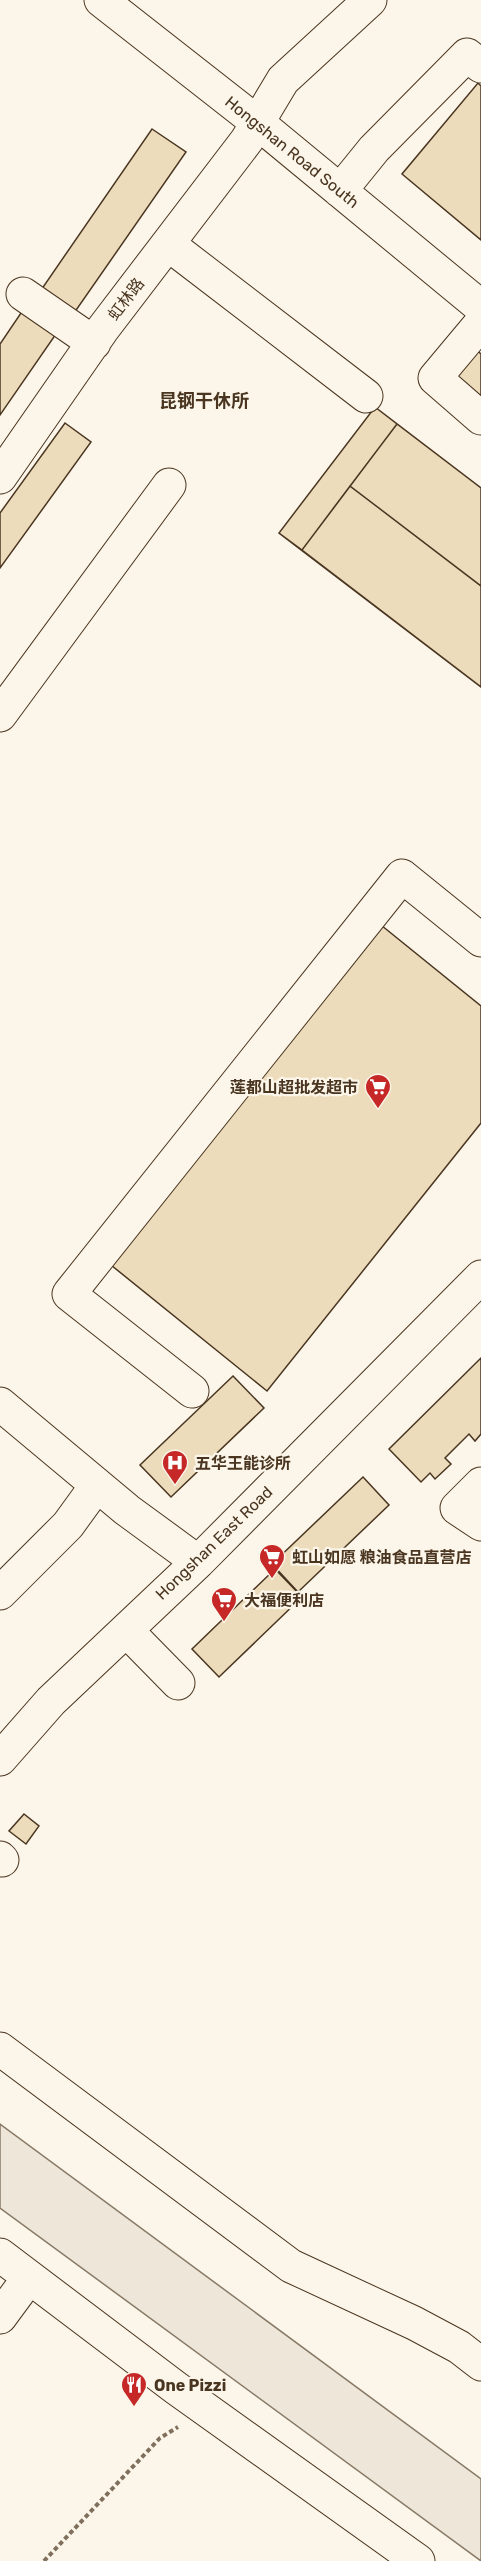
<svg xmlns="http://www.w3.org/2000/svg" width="481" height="2561" font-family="Rubik,'Noto Sans SC',sans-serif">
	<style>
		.green { fill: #ede6d9; stroke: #887966; stroke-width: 1.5 }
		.building { fill: #ecdcbc; stroke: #4a3520; stroke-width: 1.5 }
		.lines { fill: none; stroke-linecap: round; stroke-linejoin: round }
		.minor-casing { stroke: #4a3520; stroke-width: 35 }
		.path { stroke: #7f6f5c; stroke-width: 4; stroke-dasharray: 4.5 3; stroke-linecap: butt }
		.minor { stroke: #fbf6e9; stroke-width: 33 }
		.labels { text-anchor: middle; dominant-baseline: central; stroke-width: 4.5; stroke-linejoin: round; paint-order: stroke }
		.street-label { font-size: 16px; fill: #4a3520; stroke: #fbf6e9 }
		.poi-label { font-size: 16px; font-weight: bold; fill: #4a3520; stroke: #fbf6e9; text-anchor: start }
		.neighbourhood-label { font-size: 18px; font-weight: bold; fill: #4a3520; stroke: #fbf6e9 }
	</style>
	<rect width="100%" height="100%" fill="#fbf6e9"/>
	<path class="green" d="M0 2124 481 2479V2561L0 2208Z"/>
	<path class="building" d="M478 83 481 86V240L402 174Z
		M152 129 186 152 72 316 39 293Z
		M23 310 56 334 0 415V344Z
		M472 346 481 354V410L444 380Z
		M375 407 481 488V687L279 533Z
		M375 407 397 424 302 550 279 533Z
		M65 423 91 442 0 568V513Z
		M397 424 481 488V586L350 486Z
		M350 486 481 586V687L302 550Z
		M376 921 481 1006V1123L267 1391 106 1261Z
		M481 1358V1434L475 1441 469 1434 445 1458 451 1464 435 1479 430 1473 421 1482 389 1449Z
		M233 1376 264 1408 171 1497 140 1465Z
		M363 1477 389 1505 298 1592 272 1564Z
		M275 1569 302 1597 219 1677 192 1649Z
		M24 1814 39 1826 26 1844 9 1831Z"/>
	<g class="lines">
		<defs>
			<path id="minor" d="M101 0 258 123 481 307
				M340 191 374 149 467 55 481 66
				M168 244 366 396
				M23 294 94 343
				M481 323 435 378 481 418
				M0 477 102 330 247 140 283 80 370 0
				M0 715 169 485
				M192 1391 69 1294 402 876 481 940
				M0 1404 127 1510 198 1562
				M481 1484 457 1508 481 1524
				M0 1593 68 1525 97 1485
				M126 1630 178 1683
				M0 1759 51 1701 198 1562 481 1277
				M0 1858 2 1860
				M0 2049 291 2266 414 2323 459 2347 481 2364
				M0 2255 176 2388 418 2561
				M0 2317 28 2279"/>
		</defs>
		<use href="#minor" class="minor-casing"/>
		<path class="path" d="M44 2561 160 2438 178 2427"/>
		<use href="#minor" class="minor"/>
	</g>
	<defs>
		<symbol id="supermarket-pin" viewBox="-11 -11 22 30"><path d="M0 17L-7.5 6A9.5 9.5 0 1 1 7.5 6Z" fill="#c62828" stroke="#fbf6e9"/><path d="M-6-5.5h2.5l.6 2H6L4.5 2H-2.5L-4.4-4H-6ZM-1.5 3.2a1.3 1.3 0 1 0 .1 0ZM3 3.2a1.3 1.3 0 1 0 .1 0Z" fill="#fff"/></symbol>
		<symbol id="hospital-pin" viewBox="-11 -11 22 30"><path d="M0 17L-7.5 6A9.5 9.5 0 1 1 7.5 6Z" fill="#c62828" stroke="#fbf6e9"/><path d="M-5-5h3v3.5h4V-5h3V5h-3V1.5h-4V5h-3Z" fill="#fff"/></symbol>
		<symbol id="restaurant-pin" viewBox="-11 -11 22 30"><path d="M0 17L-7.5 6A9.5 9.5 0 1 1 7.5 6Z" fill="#c62828" stroke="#fbf6e9"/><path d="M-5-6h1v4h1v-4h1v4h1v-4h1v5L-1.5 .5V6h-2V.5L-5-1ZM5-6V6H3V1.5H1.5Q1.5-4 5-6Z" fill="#fff"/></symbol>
	</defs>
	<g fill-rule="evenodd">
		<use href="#supermarket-pin" x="363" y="1072" width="30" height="40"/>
		<use href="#hospital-pin" x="160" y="1448" width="30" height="40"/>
		<use href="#supermarket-pin" x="257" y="1542" width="30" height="40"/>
		<use href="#supermarket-pin" x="209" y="1585" width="30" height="40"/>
		<use href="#restaurant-pin" x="119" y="2370" width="30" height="40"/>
	</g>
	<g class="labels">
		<g class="street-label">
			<text transform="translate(292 152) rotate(39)">Hongshan Road South</text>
			<text transform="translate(126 299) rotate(-53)">虹林路</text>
			<text transform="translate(214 1543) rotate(-44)">Hongshan East Road</text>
		</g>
		<g class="poi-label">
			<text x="358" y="1087" text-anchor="end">莲都山超批发超市</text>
			<text x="195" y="1463">五华王能诊所</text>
			<text x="292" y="1557">虹山如愿 粮油食品直营店</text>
			<text x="244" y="1600">大福便利店</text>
			<text x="154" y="2385">One Pizzi</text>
		</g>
		<g class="neighbourhood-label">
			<text x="204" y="401">昆钢干休所</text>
		</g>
	</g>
</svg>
